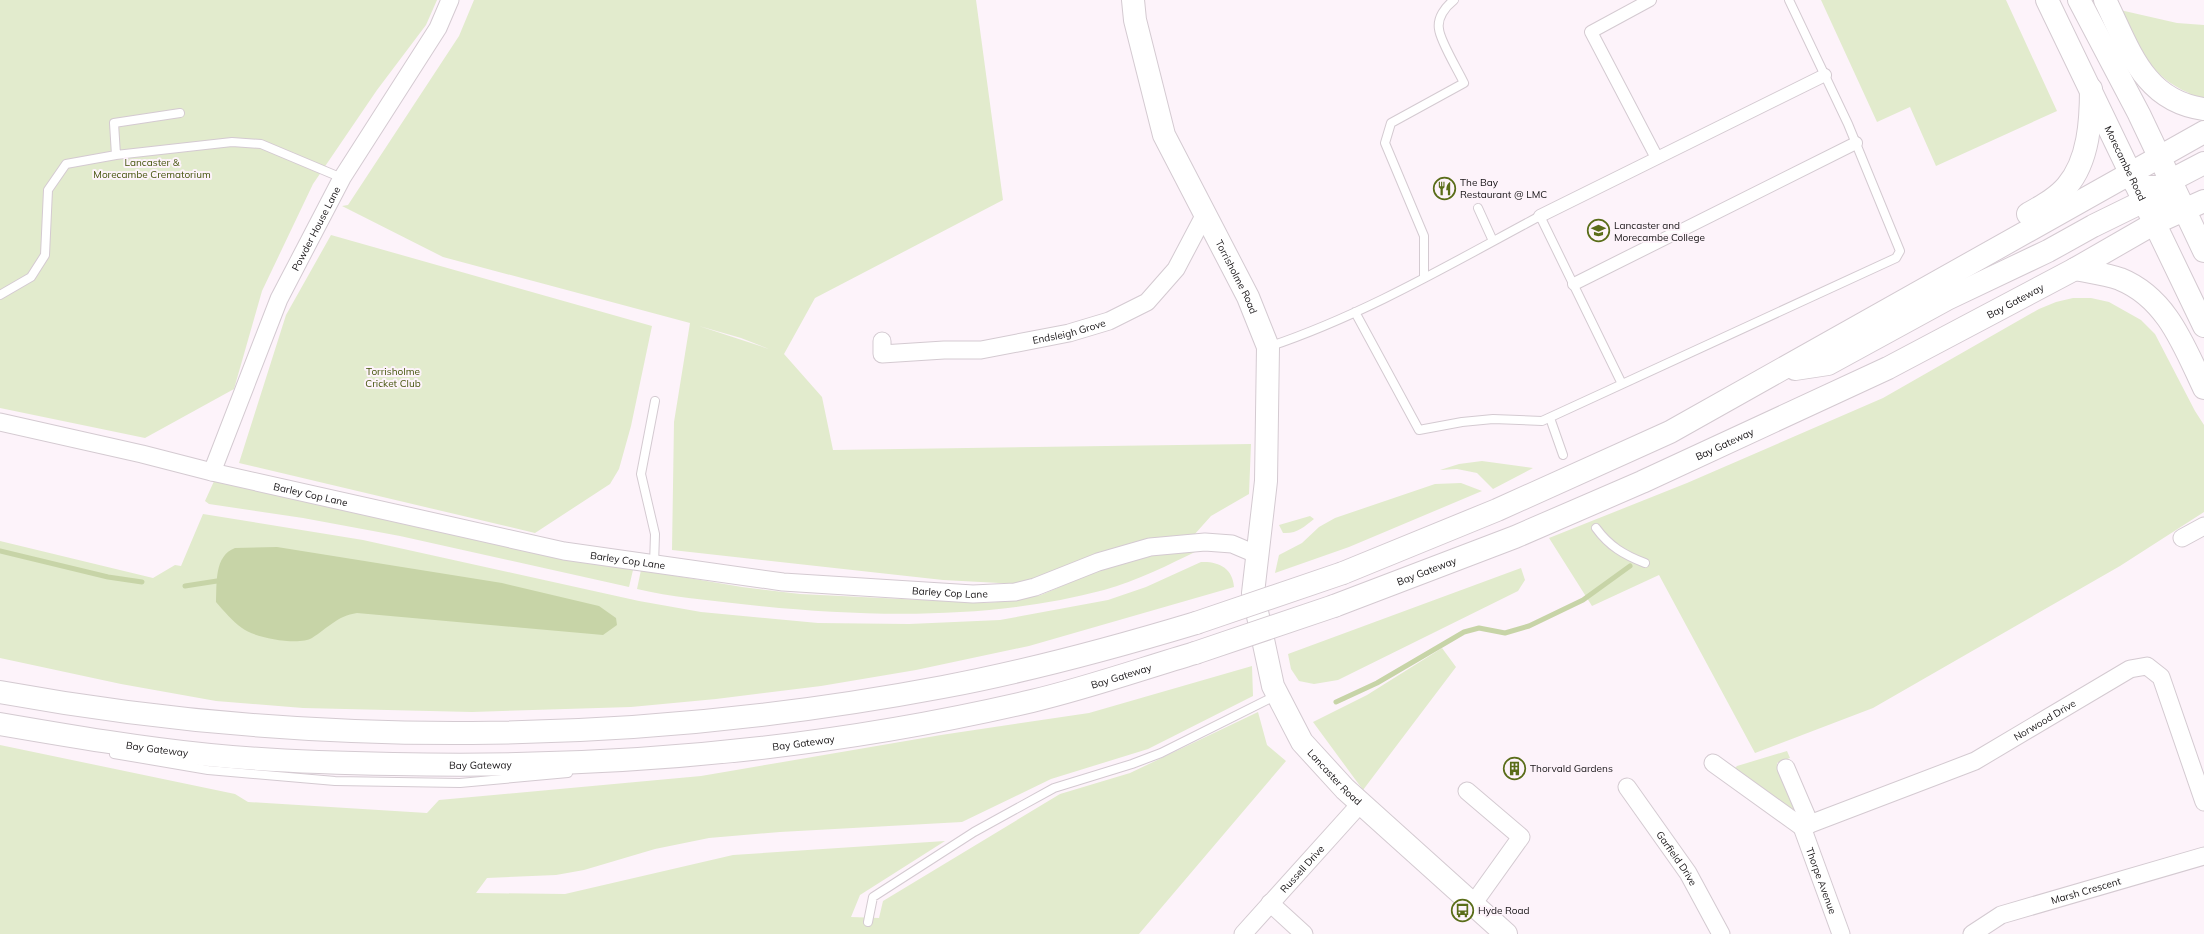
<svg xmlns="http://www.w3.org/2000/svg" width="2204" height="934" font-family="Mulish,sans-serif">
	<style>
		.green { fill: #e2ebcd; fill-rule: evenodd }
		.water { fill: #c7d4a7 }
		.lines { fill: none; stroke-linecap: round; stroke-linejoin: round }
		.stream { stroke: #c7d4a7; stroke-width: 5 }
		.service-casing { stroke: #d4cad1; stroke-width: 10 }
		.pedestrian-casing { stroke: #d4cad1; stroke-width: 14 }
		.minor-casing { stroke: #d4cad1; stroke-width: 19 }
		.secondary-casing { stroke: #d4cad1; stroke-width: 24 }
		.primary-casing { stroke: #d4cad1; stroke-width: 24 }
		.trunk-casing { stroke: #d4cad1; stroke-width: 24 }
		.service { stroke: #fff; stroke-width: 8 }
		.pedestrian { stroke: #fff; stroke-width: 12 }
		.minor { stroke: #fff; stroke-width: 17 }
		.secondary { stroke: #fff; stroke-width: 22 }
		.primary { stroke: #fff; stroke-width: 22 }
		.trunk { stroke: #fff; stroke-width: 22 }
		.trunk-bridge-casing { stroke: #d4cad1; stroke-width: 24; stroke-linecap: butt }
		.trunk-bridge { stroke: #fff; stroke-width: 22 }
		.labels { text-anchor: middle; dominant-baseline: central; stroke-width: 4; stroke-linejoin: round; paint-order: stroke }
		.park-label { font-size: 10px; fill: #44530b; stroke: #fdf3fa }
		.street-label { font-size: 10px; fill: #161315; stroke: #fdf3fa }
		.poi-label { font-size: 10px; fill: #161315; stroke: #fdf3fa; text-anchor: start }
	</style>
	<rect width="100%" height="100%" fill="#fdf3fa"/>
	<path class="green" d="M0 0H437L426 25 377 90 313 184 262 291 234 389 145 438 0 408Z
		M474 0H976L1003 200 815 298 784 354 822 397 833 450 1251 444 1249 494 1211 516 1194 535 1055 571 1018 584 943 580 672 550 674 422 690 323 443 257 342 206 348 205 459 36ZM699 326 741 338 769 349Z
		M1821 0H2006L2057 111 1936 166 1910 107 1877 122Z
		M2120 10 2177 23 2204 25V101L2187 99 2189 93C2149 76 2139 47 2120 10Z
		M331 235 652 326 631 426 619 469 610 484 535 533 239 463 286 315Z
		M2073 298H2091L2109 302 2141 320 2155 334 2195 411 2204 425V512L2120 566 1873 708 1755 753 1659 575 1592 606 1549 538 1687 483 1883 398 2039 309 2056 302Z
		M1482 461 1533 468 1493 489 1477 473 1457 469 1440 470 1459 464Z
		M215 479 523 549 633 570 629 587 400 536 303 518 209 504 205 501Z
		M1461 483 1482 491 1349 547 1275 573 1279 555 1302 543 1319 527 1335 518 1435 484Z
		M203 514 363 540 639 601 701 612 818 623 909 624 1000 620 1108 600 1146 587 1201 562C1218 561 1233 568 1234 587L1029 646 916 670 821 686 716 699 631 707 472 712 303 708 216 701 121 684 0 658V541L153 578 175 565 181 566Z
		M1310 516 1314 519C1304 527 1297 534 1283 533L1279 525Z
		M1199 550C1168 565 1137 581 1104 590 988 621 860 617 741 604 706 600 671 597 637 589L641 570 742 587 800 594 984 603 1011 601 1041 595 1104 568 1164 553Z
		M1521 568 1525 580 1518 591 1338 680 1314 684 1299 681 1291 669 1288 654Z
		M1442 648 1456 667 1363 790 1313 722 1367 695Z
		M1252 666 1253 696 1148 749 1051 779 962 822 780 832 709 838 655 849 584 870 556 875 487 878 476 893 565 894 733 855 945 841 860 895 851 917 879 918 883 901 1060 794 1130 773 1258 712 1267 745 1286 761 1139 934H0V745L235 794 248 802 427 813 439 800 701 776 941 735 1089 713Z
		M1787 751 1790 758 1777 763 1797 802 1801 816 1735 768 1737 766Z"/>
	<path class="water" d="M277 547 502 583 599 606 616 618 617 625 603 635 357 613C337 616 328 628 312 638 299 646 254 638 242 628 232 621 224 611 216 602 217 583 214 556 235 548Z"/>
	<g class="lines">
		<path class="stream" d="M0 551 108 577 142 582
			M185 586 217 581
			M1336 702 1377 683 1464 632 1479 628 1505 633 1529 626 1583 600 1630 566"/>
		<defs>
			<path id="service" d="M116 155 114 123 180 113
				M1478 208 1493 241
				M1424 277V236L1385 143 1391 123 1464 83C1458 70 1440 41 1439 29 1437 18 1445 7 1454 0
				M0 295 31 277 45 255 48 190 66 164 116 155 232 142 261 144 342 178
				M1355 312 1419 430 1462 422 1493 419 1542 421 1896 258 1900 251 1848 124 1789 0
				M1268 347C1364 315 1452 263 1540 216L1622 384
				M1550 418 1563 455
				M1596 528C1609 546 1624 555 1645 563
				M654 565 655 534 641 474 655 401
				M114 754 208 770 335 781 460 783 568 773
				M868 922 873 897 974 832 1054 788 1132 764 1161 753 1277 695"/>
			<path id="pedestrian" d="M1650 0 1591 32 1657 158
				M1540 216 1825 75
				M1574 284 1856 143"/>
			<g id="minor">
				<path id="s1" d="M882 341V354L944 350H981L1069 333 1109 321 1147 302 1176 269 1205 214"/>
				<path id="s2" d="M0 422 142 454 212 472 564 551 783 582 973 594 1015 592 1035 587 1098 562 1150 547 1205 542 1232 544 1258 555"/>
				<path id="s3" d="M212 472 279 299 342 178 438 28 450 0"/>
				<path d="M2182 538 2204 526"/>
				<path d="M1713 763 1802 827"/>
				<path d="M1786 768 1810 824"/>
				<path id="s4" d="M1627 787 1688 873 1721 934"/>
				<path d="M1467 791 1521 837 1473 904"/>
				<path id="s5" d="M1802 827 1975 761 2130 669 2147 666 2161 677 2204 802"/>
				<path id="s6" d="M1802 827 1841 934"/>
				<path d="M1270 903 1304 934"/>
				<path id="s7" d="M1243 934 1361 803"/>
				<path id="s8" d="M1972 934 2001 915 2204 856"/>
			</g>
			<g id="secondary">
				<path id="s9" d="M1133 0 1135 20 1164 135 1248 297 1268 347 1266 481 1253 593 1273 686 1302 742 1345 789 1506 934"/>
			</g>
			<g id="primary">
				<path id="s10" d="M2047 0 2204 326"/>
				<path d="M2079 0 2139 114 2204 251"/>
				<path d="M2105 0C2129 48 2143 101 2204 109"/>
				<path d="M2075 269C2090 272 2106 274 2120 279 2167 298 2184 346 2204 388"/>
			</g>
			<g id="trunk">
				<path d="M2134 182 2146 187H2158L2204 163"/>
				<path d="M2028 214C2042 206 2057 198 2067 186 2089 160 2091 120 2091 89"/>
				<path d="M1795 369 1828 364 1947 299 2048 251 2093 226 2144 201 2159 198 2171 200 2182 205"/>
				<path d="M1343 573 1497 510 1670 432 2204 132"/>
				<path id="s11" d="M1334 606 1515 537 1642 482 1888 368 2075 269 2155 223 2204 201"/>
				<path d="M0 692C312 749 631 746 943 687 1028 671 1113 648 1196 623"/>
				<path id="s12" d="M0 724C70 736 140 748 210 755 271 761 332 763 393 764 607 769 823 750 1032 701 1087 688 1141 669 1195 653"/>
			</g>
		</defs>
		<use href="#service" class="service-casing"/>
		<use href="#pedestrian" class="pedestrian-casing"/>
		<use href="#minor" class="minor-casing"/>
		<use href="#secondary" class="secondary-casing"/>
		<use href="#primary" class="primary-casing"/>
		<use href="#trunk" class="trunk-casing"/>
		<use href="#service" class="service"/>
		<use href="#pedestrian" class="pedestrian"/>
		<use href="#minor" class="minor"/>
		<use href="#secondary" class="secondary"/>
		<use href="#primary" class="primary"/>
		<use href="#trunk" class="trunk"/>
		<defs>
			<path id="trunk-bridge" d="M1196 623 1343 573
				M1195 653 1334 606"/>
		</defs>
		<use href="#trunk-bridge" class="trunk-bridge-casing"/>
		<use href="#trunk-bridge" class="trunk-bridge"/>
	</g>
	<defs>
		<symbol id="restaurant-ring" viewBox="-11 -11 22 22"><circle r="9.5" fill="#fdf3fa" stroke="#5a6d19" stroke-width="1.5"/><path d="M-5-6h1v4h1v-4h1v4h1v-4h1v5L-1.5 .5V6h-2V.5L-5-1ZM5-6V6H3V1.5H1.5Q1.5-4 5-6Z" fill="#5a6d19"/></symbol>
		<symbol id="university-ring" viewBox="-11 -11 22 22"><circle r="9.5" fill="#fdf3fa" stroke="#5a6d19" stroke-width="1.5"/><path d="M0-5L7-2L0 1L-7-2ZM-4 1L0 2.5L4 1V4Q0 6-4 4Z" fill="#5a6d19"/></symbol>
		<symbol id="building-ring" viewBox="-11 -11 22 22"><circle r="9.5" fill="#fdf3fa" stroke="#5a6d19" stroke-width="1.5"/><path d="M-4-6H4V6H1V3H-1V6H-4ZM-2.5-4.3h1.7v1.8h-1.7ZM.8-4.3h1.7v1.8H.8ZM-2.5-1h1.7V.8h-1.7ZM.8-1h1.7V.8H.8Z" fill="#5a6d19"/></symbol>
		<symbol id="bus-ring" viewBox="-11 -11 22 22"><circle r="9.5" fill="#fdf3fa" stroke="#5a6d19" stroke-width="1.5"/><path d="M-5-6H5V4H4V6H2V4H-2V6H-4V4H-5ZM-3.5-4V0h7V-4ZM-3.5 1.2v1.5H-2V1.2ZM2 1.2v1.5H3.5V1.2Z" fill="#5a6d19"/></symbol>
	</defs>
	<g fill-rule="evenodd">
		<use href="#restaurant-ring" x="1432" y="176" width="25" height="25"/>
		<use href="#university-ring" x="1586" y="218" width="25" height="25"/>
		<use href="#building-ring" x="1502" y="756" width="25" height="25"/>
		<use href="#bus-ring" x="1450" y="898" width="25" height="25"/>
	</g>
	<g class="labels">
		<g class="park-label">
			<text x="152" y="162">Lancaster &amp;<tspan x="152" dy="12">Morecambe Crematorium</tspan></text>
			<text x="393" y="371">Torrisholme<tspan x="393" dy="12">Cricket Club</tspan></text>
		</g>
		<g class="street-label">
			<text stroke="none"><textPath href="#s10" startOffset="181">Morecambe Road</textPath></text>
			<text stroke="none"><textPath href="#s3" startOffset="265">Powder House Lane</textPath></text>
			<text stroke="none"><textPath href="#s9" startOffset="298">Torrisholme Road</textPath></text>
			<text stroke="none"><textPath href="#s11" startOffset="747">Bay Gateway</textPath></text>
			<text stroke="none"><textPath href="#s1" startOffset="202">Endsleigh Grove</textPath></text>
			<text stroke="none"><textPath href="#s11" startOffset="423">Bay Gateway</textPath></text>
			<text stroke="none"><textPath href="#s2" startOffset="319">Barley Cop Lane</textPath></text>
			<text stroke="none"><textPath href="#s2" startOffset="643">Barley Cop Lane</textPath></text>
			<text stroke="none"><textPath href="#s11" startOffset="99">Bay Gateway</textPath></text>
			<text stroke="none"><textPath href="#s2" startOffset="967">Barley Cop Lane</textPath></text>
			<text stroke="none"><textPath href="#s12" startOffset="1132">Bay Gateway</textPath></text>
			<text stroke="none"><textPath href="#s5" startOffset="266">Norwood Drive</textPath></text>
			<text stroke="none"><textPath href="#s12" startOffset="807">Bay Gateway</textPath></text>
			<text stroke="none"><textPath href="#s12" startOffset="159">Bay Gateway</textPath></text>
			<text stroke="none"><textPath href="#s12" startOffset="483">Bay Gateway</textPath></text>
			<text stroke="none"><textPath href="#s9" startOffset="828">Lancaster Road</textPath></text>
			<text stroke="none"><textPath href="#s4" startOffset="87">Garfield Drive</textPath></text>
			<text stroke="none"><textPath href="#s7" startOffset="88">Russell Drive</textPath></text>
			<text stroke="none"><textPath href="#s6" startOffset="57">Thorpe Avenue</textPath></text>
			<text stroke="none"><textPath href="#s8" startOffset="123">Marsh Crescent</textPath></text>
		</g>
		<g class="poi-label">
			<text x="1460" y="182">The Bay<tspan x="1460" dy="12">Restaurant @ LMC</tspan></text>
			<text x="1614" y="225">Lancaster and<tspan x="1614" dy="12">Morecambe College</tspan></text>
			<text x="1530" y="768">Thorvald Gardens</text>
			<text x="1478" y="910">Hyde Road</text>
		</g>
	</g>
</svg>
